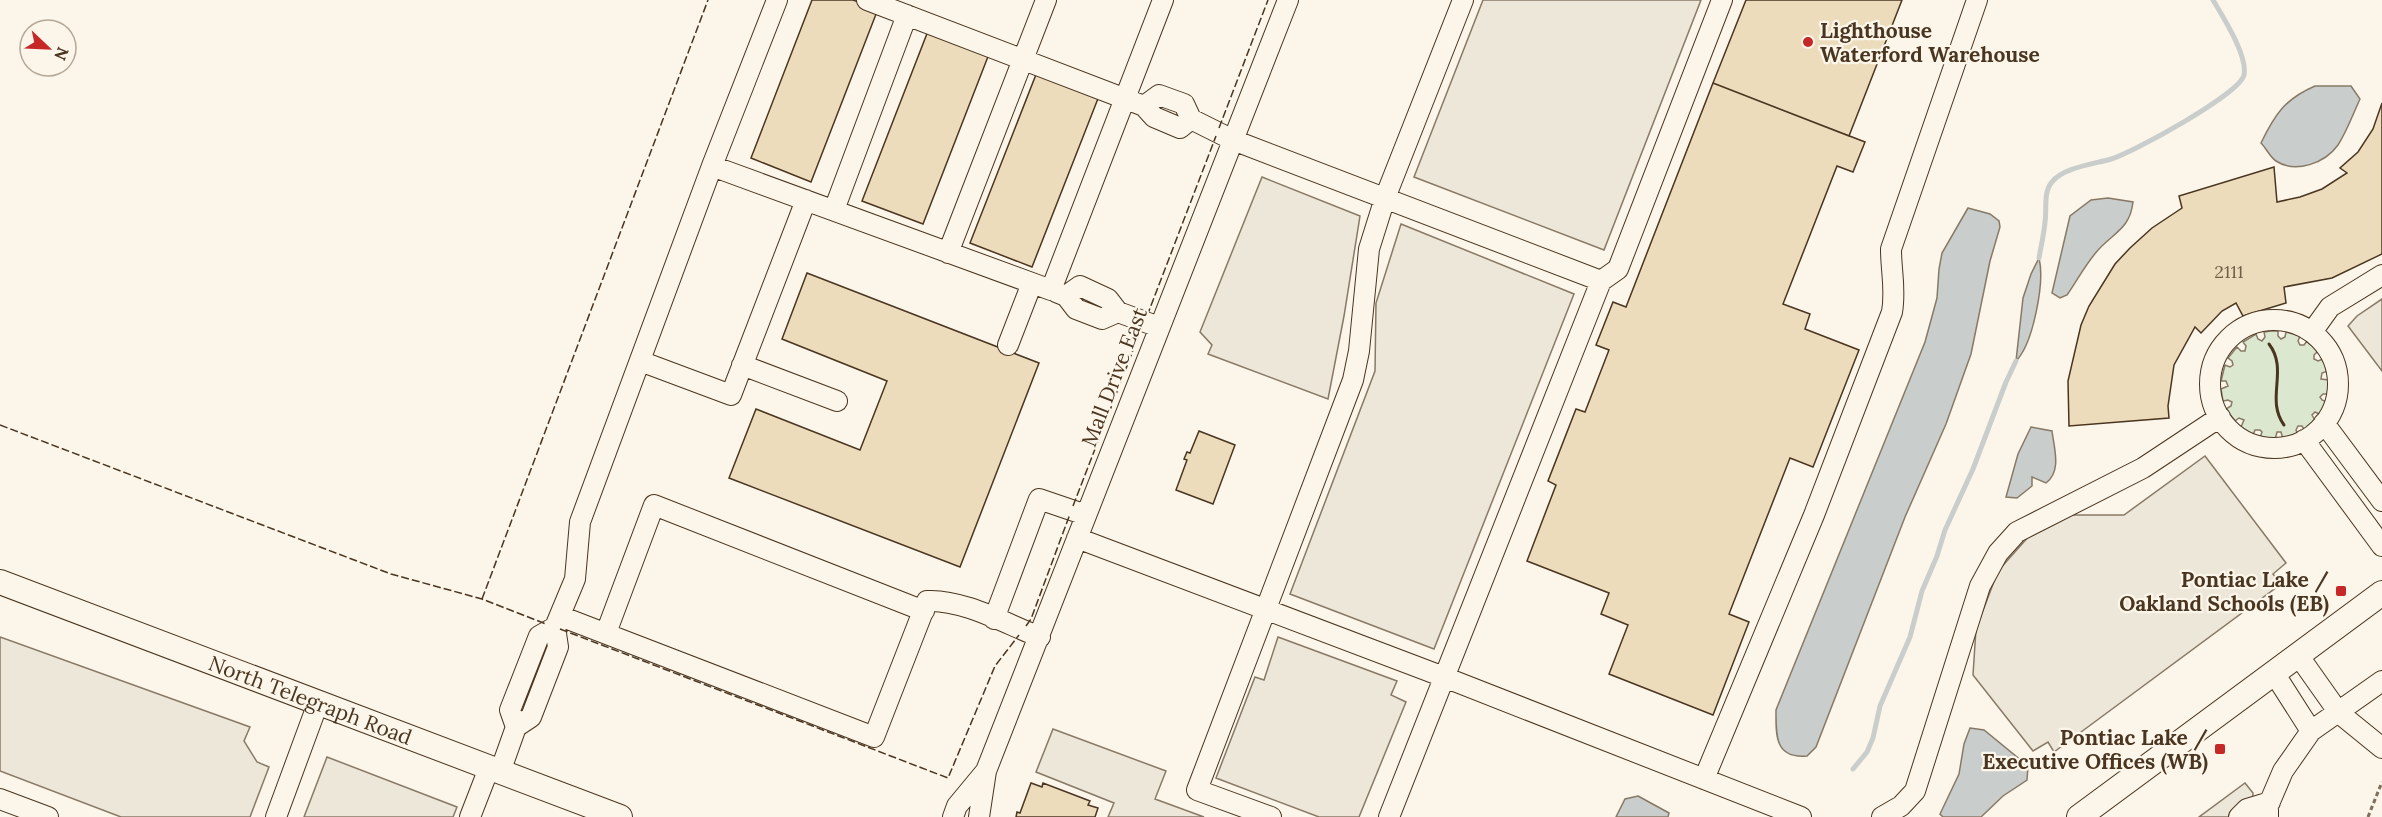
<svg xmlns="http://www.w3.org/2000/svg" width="2382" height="817" font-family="Lora,serif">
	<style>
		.green { fill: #dce7d0; stroke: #887966; stroke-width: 1.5 }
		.parking { fill: #ede7d9; stroke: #887966; stroke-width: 1.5 }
		.water { fill: #c9cecd; stroke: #887966; stroke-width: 1.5 }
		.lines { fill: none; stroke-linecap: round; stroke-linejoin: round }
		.stream { stroke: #c9cecd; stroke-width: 5 }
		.building { fill: #ecdcbc; stroke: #4a3520; stroke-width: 1.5 }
		.minor-casing { stroke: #4a3520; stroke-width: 22 }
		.major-casing { stroke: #4a3520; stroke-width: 26 }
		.path { stroke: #7f6f5c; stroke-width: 3; stroke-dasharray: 4.5 3; stroke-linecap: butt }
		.minor { stroke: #fbf6e9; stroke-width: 20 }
		.major { stroke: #fbf6e9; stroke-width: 24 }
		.fence { stroke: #4a3520; stroke-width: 1.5; stroke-dasharray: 8 3; stroke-linecap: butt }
		.wall { stroke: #4a3520; stroke-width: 3 }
		.poi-dot { fill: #c62828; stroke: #fbf6e9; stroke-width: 2 }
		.labels { text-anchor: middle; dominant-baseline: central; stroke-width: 4.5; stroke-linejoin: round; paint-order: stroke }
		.number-label { font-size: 18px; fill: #725f47 }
		.poi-label { font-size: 21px; font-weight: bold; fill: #4a3520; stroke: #fbf6e9; text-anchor: end }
		.street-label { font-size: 21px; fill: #4a3520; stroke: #fbf6e9 }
	</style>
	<rect width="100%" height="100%" fill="#fbf6e9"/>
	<path class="green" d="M2271 331H2278V336L2281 339 2285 337 2286 332 2300 336 2298 341 2300 345H2304L2307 341 2318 351 2314 355V359L2318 361 2323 359 2328 371 2322 373 2321 379 2329 380V394H2323L2320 397 2322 400 2327 402 2321 415 2315 412 2312 415 2316 422 2305 431 2302 426H2298L2296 430 2298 435 2283 439 2281 432H2277L2275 440 2260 438 2262 432 2260 430H2255L2253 435 2241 427 2244 420 2239 418 2235 421 2226 409 2231 406 2232 402 2228 400 2223 401 2221 389 2228 386 2226 381H2221L2225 365 2230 367 2233 365 2232 361 2228 358 2237 347 2241 351H2245L2246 346 2243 342 2256 334 2258 339 2262 341 2265 337 2264 332Z"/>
	<path class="parking" d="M1483 0H1701L1604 250 1414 177Z
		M1262 177 1360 216 1344 316 1328 399 1208 354 1212 345 1200 332Z
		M1401 224 1574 294 1434 649 1290 594 1375 371 1376 303Z
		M2382 299V371L2348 326 2357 316Z
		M2205 456 2286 563 2273 574 2281 584 2054 752 2048 742 2033 751 1973 675 1976 629 1998 571 2030 535 2064 515H2124Z
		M0 637 250 727 244 741 257 762 269 767 250 817H121L0 771Z
		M1278 637 1397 681 1391 695 1406 702 1359 817H1319L1216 778 1255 677 1264 680Z
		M1053 729 1166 771 1155 799 1204 817H1108L1114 803 1036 772Z
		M327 757 457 807 453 817H304Z
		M2245 783 2253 793 2252 817H2199Z"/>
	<path class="water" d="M2315 86H2351L2360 99C2353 114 2347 131 2338 145 2325 163 2296 174 2276 161 2270 157 2266 148 2261 143 2275 114 2285 99 2315 86Z
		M2108 198 2133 202C2130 228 2115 232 2099 249 2086 263 2077 281 2067 295L2060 298 2052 293 2070 216 2091 200Z
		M1968 208 1990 214 1999 221 2000 227 1990 261 1971 354 1946 424 1905 517 1816 747 1807 756C1774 759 1776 734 1776 710L1925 342 1937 298 1939 269 1942 253Z
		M2039 258C2045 282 2033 344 2016 361L2023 298 2031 274Z
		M2031 427 2052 431C2054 448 2062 471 2046 483L2032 477V486L2017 498 2006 497 2018 454Z
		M1970 728 1984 730 2028 766 2027 780 2003 796 1981 817H1943L1940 814 1959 774 1964 744Z
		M1638 796 1669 813 1668 817H1616L1625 799Z"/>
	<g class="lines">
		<path class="stream" d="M2039 258C2041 246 2044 234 2045 222 2047 210 2043 192 2052 182 2062 168 2094 164 2111 159 2132 153 2240 94 2244 75 2248 56 2223 17 2213 0
			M1853 769 1867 752 1873 738 1880 706 1910 637 1922 591 1937 556 1945 530 1973 469 2006 382 2016 361"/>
	</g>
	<path class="building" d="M812 0H853L878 9 811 182 751 158Z
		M1746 0H1902L1849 136 1713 83Z
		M928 31 989 54 923 224 862 201Z
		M1037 72 1099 96 1032 267 970 243Z
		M1713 83 1865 142 1853 172 1837 166 1783 304 1810 314 1805 329 1859 350 1813 467 1790 458 1729 614 1749 622 1713 715 1609 674 1628 625 1601 614 1609 593 1527 561 1556 485 1548 481 1576 409 1585 412 1609 350 1596 345 1613 302 1626 307Z
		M2382 103V254L2332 278 2284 287 2286 303 2243 316 2236 303 2222 311 2201 333 2195 327 2174 365 2168 406 2169 418 2069 426 2068 381 2081 325 2089 306 2115 264 2130 248 2152 228 2182 208 2179 196 2274 167 2277 202 2300 197 2322 189 2347 173 2340 168 2358 152 2373 129Z
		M807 273 1039 363 960 567 729 478 756 409 860 450 887 381 782 339Z
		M1199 431 1235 445 1213 504 1176 490 1187 460 1184 459 1187 452 1190 453Z
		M1031 783 1042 787 1043 783 1090 801 1088 805 1098 808 1095 817H1016L1017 812 1020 813Z"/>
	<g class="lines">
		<defs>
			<path id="minor" d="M777 0 712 166 1051 290 1163 0
				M867 0 1144 106 1154 117 1180 128 1191 119
				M1144 106 1159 95 1184 104 1191 119 1233 140 1601 281
				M834 210 907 15
				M948 253 1046 0
				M1056 292 1066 296 1076 309 1102 319 1118 312
				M1066 296 1080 286 1108 299 1118 312 1159 327
				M2210 384a64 64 0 1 1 128 0a64 64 0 1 1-128 0Z
				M2312 332 2330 307 2382 275
				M1008 345 1032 283
				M640 361 731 395 806 200
				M742 365 837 401
				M2324 423 2382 501
				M2304 440 2382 546
				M1077 538 1444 677 1801 817
				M560 616 874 737 927 601C963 599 1006 624 1040 637
				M994 619 1039 499 1086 515
				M606 633 654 505 924 611
				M2298 655 2339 713 2382 748
				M2274 673 2311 731
				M516 727 510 710 539 636 555 627
				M500 772 516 727 531 717 558 647 555 627 575 579 580 522 712 166
				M1704 779 1814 515 1892 312C1896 289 1891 272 1891 249L1977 0
				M0 799 48 817
				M276 817 318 703
				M470 817 489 768
				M953 817 957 806 986 771
				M979 817 986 771 1288 0
				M1271 817 1197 790 1353 380 1359 351 1369 249 1385 198 1463 0
				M1389 817 1601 281 1618 269 1722 0
				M1882 817 1901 806 1915 791 1980 586 1998 553 2017 532 2143 468 2220 417
				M2239 817 2247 809 2270 802
				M2268 817V806L2283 771 2311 731 2382 681"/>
			<g id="major">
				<path id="s1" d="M0 582 620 817"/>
				<path d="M2079 817 2382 593"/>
			</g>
		</defs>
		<use href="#minor" class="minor-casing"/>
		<use href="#major" class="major-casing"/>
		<path class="path" d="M2368 817 2382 782"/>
		<use href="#minor" class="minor"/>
		<use href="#major" class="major"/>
		<path class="fence" d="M1219 128 1268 0
			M1147 316 1216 136
			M0 425 391 574 482 599 546 624
			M1073 506 1142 327
			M482 599 708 0
			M1026 626 1031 619 1070 514
			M560 629 948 778 995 666 1019 635"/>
		<path class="wall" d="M2269 344C2289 370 2265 399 2284 425"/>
	</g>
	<g class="poi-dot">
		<circle cx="1808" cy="42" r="6"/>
		<rect x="2335" y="585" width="12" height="12" rx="3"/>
		<rect x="2214" y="743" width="12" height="12" rx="3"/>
	</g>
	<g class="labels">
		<g class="number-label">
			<text x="2229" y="271">2111</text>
		</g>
		<g class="poi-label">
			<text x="1820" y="30" text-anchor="start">Lighthouse<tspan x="1820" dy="24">Waterford Warehouse</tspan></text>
			<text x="2329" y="579">Pontiac Lake /<tspan x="2329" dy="24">Oakland Schools (EB)</tspan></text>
			<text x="2208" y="737">Pontiac Lake /<tspan x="2208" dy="24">Executive Offices (WB)</tspan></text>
		</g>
		<g class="street-label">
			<text transform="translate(1114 377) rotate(-69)">Mall Drive East</text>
			<text stroke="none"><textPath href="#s1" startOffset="332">North Telegraph Road</textPath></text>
		</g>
	</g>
	<g transform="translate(48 48) rotate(113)"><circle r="28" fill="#fbf6e9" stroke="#b4a999" stroke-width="1.5"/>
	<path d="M0-4.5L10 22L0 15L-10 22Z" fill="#c62828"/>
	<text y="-9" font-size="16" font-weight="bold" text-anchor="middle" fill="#4a3520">N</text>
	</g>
</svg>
